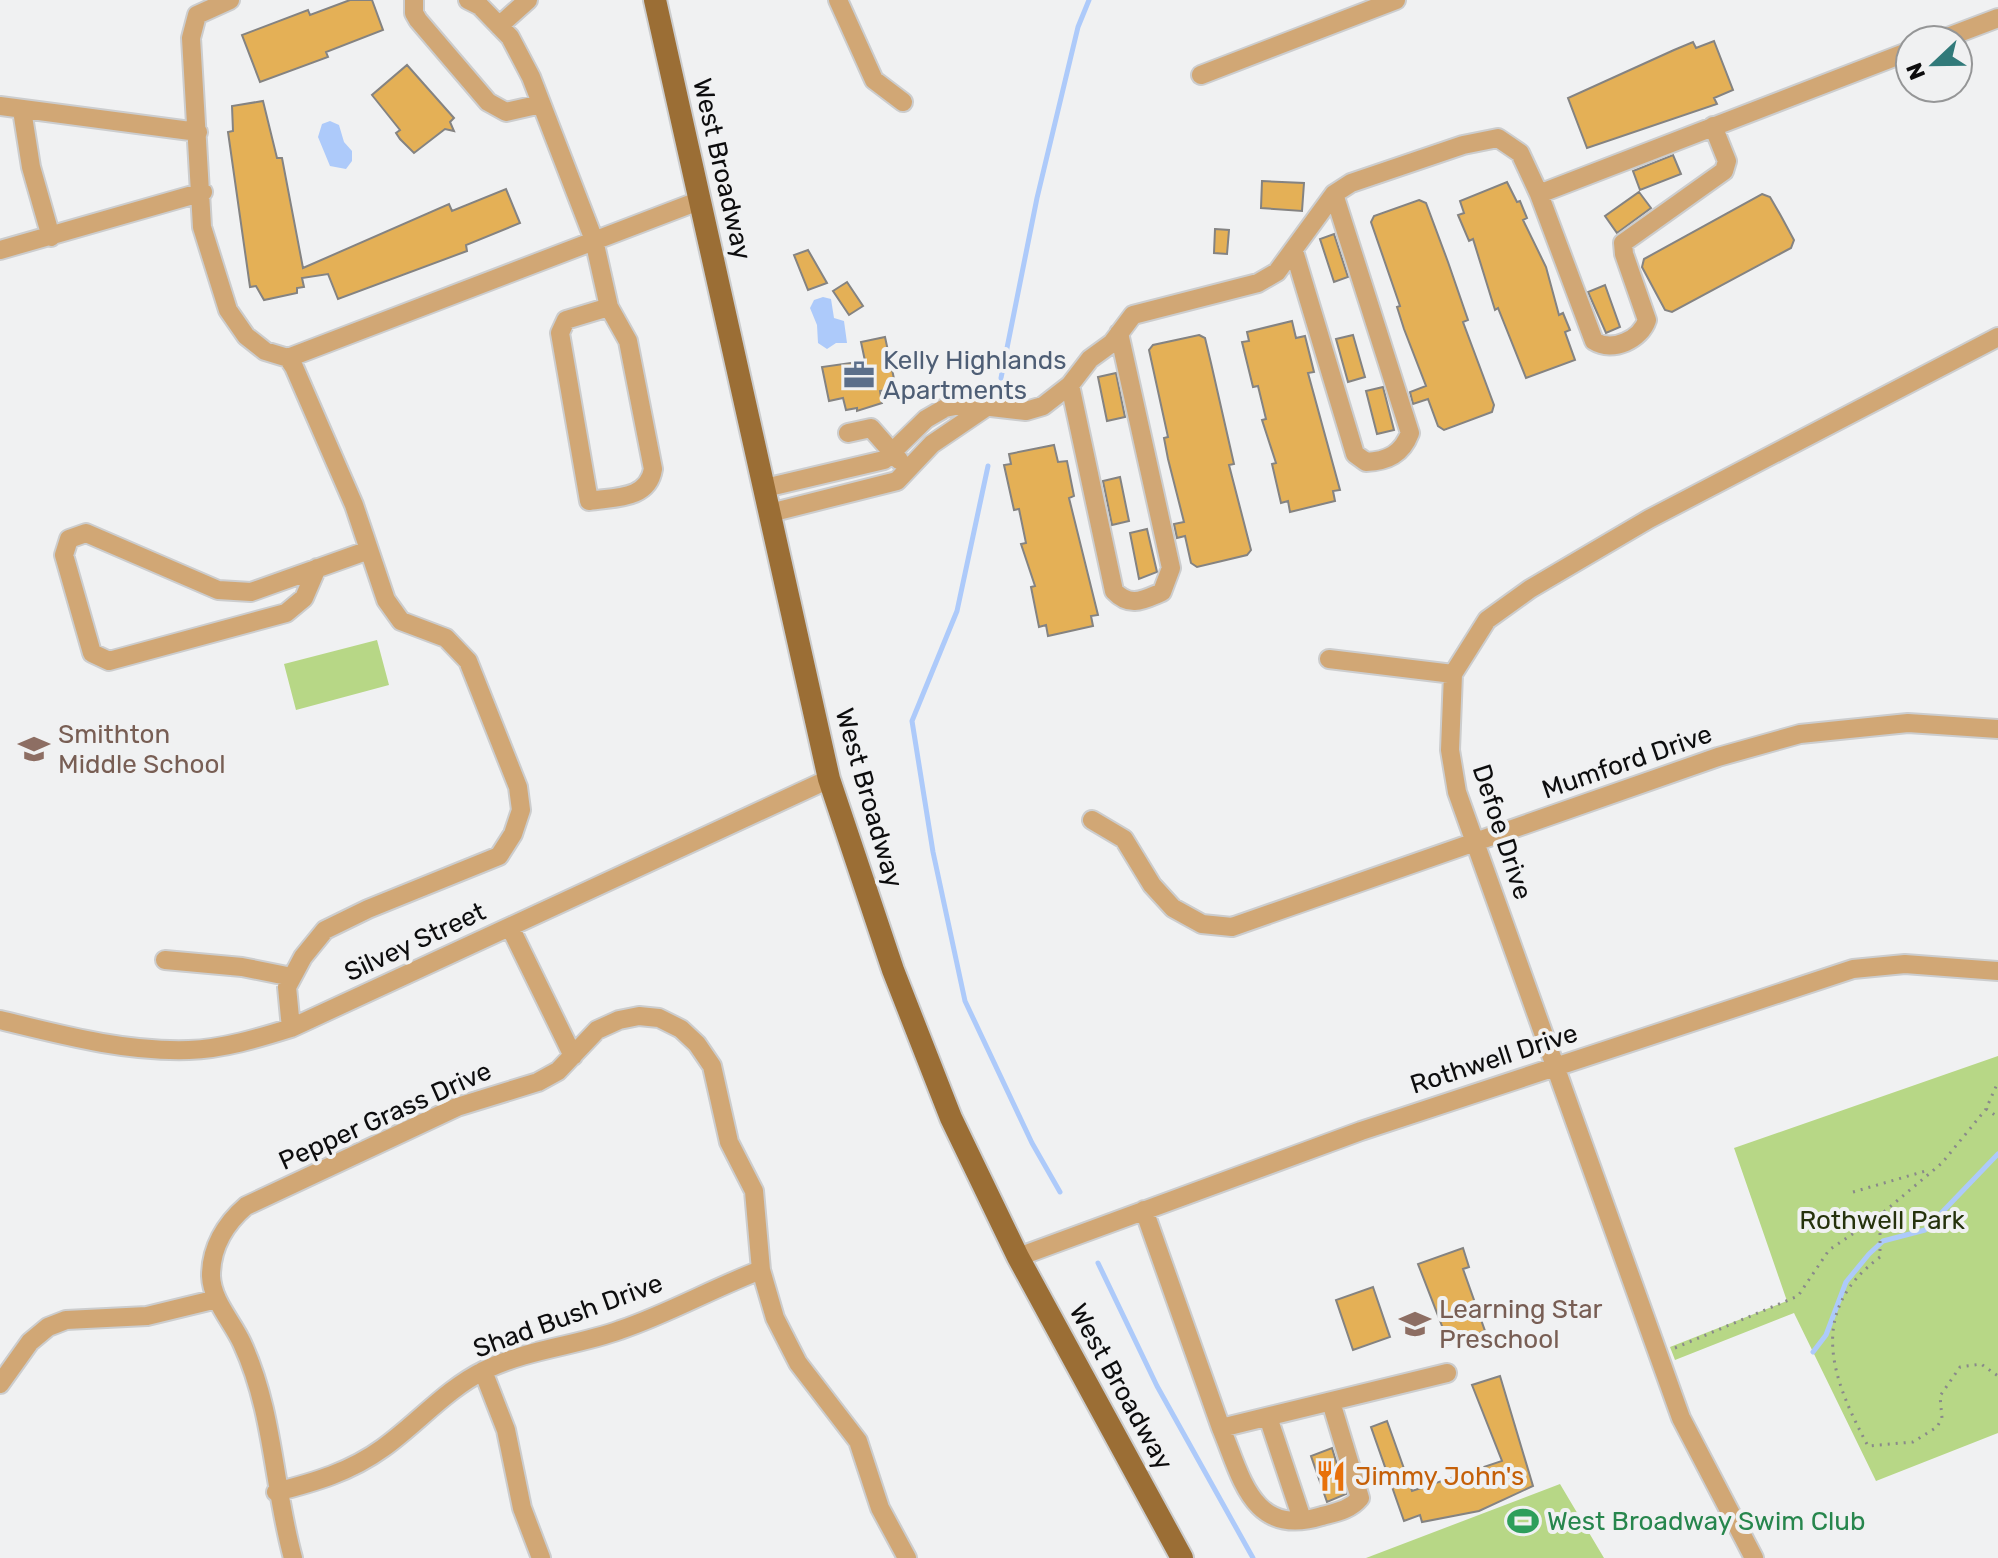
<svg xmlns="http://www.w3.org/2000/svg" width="1998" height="1558" font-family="Rubik,sans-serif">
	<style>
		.green { fill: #b7d786 }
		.water { fill: #adcafa }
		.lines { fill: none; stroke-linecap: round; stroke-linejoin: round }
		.stream { stroke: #adcafa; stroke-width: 5 }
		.building { fill: #e4b056; stroke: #848382; stroke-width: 2 }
		.minor-casing { stroke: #cccdce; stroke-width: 22 }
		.major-casing { stroke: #cccdce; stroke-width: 26 }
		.path { stroke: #89898a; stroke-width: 3; stroke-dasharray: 2 6; stroke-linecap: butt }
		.minor { stroke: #d1a775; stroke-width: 18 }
		.major { stroke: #9b6e35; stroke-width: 22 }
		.labels { text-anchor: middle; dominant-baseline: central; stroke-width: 8; stroke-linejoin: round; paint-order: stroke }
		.street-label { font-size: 26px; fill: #0d0d0e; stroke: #f0f1f2 }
		.service-label { font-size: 26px; fill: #4e5e75; stroke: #f0f1f2; text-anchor: start }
		.education-label { font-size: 26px; fill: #785e54; stroke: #f0f1f2; text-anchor: start }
		.park-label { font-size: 26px; fill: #25320c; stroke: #f0f1f2 }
		.food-label { font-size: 26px; fill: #c56008; stroke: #f0f1f2; text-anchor: start }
		.leisure-label { font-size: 26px; fill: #27864d; stroke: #f0f1f2; text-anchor: start }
	</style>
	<rect width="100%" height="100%" fill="#f0f1f2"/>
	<path class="green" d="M377 640 389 685 296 710 284 664Z
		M1998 1056V1433L1876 1481 1794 1313 1675 1360 1670 1347 1787 1301 1734 1148Z
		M1560 1484 1604 1558H1366Z"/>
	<path class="water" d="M330 121 339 125 344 142 352 151V161L346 169 330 166 318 137 322 124Z
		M823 297 831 299 834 318 844 321 847 343H836L827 349 818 343 817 325 810 308 814 300Z"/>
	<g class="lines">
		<path class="stream" d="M1001 378 1037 198 1078 27 1089 0
			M988 466 957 611 912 721 933 852 965 1001 1032 1143 1060 1192
			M1098 1263 1157 1386 1253 1558
			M1813 1352 1826 1335 1846 1282 1869 1254 1883 1241 1925 1230 1998 1154"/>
	</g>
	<path class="building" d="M350 0H372L383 30 326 52 328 57 260 82 242 35 308 10 310 15Z
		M1714 41 1733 90 1714 98 1717 104 1587 148 1568 98 1674 50 1693 42 1696 48Z
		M407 65 454 118 450 122 454 131 445 129 414 153 400 139 396 133 400 130 372 95Z
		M263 101 277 158H282L303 268 449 204 452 211 506 189 520 223 466 245 467 251 338 299 328 274 302 278 304 287 297 288V293L264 300 256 286 250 287 228 132 233 131 232 106Z
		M1673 155 1681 174 1640 190 1633 171Z
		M1262 181 1304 183 1302 211 1261 208Z
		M1507 182 1517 202 1520 201 1527 218 1523 220 1546 267 1559 315 1563 313 1570 330 1565 332 1575 360 1526 378 1498 308 1495 310 1473 239 1469 241 1458 215 1464 213 1460 201Z
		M1639 192 1651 208 1617 233 1605 216Z
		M1762 194 1770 197 1781 216 1794 240 1791 248 1672 312 1665 310 1642 267 1644 259Z
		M1419 200 1426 203 1448 262 1468 320 1463 322 1494 405 1492 412 1444 430 1438 426 1428 399 1413 404 1410 392 1426 386 1404 329 1397 307 1400 306 1371 222 1374 216Z
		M1215 229 1229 230 1227 254 1214 253Z
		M1334 234 1348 277 1334 282 1320 239Z
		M808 250 827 283 808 290 794 255Z
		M847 282 863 306 849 315 833 291Z
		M1605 285 1620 327 1606 333 1588 292Z
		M1292 321 1296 338 1305 336 1314 372 1308 373 1340 490 1333 491 1335 501 1290 512 1288 501 1281 503 1272 464 1276 463 1262 420 1266 419 1258 386 1253 387 1242 342 1249 341 1247 332Z
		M1199 335 1205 338 1211 363 1234 464 1229 465 1251 550 1247 555 1197 567 1191 563 1185 536 1177 538 1174 524 1184 522 1168 459 1164 438 1168 437 1149 350 1153 345Z
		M1353 335 1365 377 1348 382 1336 339Z
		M885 337 896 388 880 391 882 403 857 411V408L846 410 843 398 829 401 822 367 865 361 861 342Z
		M1116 373 1125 417 1107 421 1098 377Z
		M1383 387 1394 430 1377 434 1366 391Z
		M1054 445 1058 462 1067 461 1074 496 1069 498 1098 615 1091 616 1093 626 1048 636 1046 625 1039 627 1031 587 1035 586 1021 544 1026 543 1019 509 1014 510 1004 465 1011 464 1009 454Z
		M1120 477 1129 521 1112 525 1103 481Z
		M1147 529 1157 572 1139 579 1130 533Z
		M1463 1248 1469 1267 1463 1269 1485 1331 1449 1344 1418 1264Z
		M1373 1287 1390 1337 1353 1350 1336 1300Z
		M1500 1376 1533 1486 1479 1511 1422 1522 1420 1515 1404 1521 1371 1427 1387 1421 1412 1491 1502 1461 1472 1385Z
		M1332 1448 1346 1494 1327 1502 1311 1456Z"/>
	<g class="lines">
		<defs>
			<path id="minor" d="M230 0 197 15 191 38 202 227 228 310 246 336 265 351 288 358 294 367 354 505 386 600 401 621 446 638 468 661 518 787 521 810 513 834 499 856 368 909 325 930 303 957 287 987 291 1028
				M414 0V13L418 20 488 102 506 112 541 104
				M468 0 480 6 510 37 531 77 594 240 609 307 628 341 653 469C648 500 614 497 589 501L560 333 566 320 609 307
				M838 0 874 80 903 102
				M499 26 528 0
				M1940 40 1998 18
				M1201 75 1396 0
				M0 106 198 132
				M22 110 31 167 51 237
				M1539 194 1594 341C1613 353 1641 339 1647 320L1624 254 1623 243 1724 171 1727 161 1713 126
				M0 250 203 192
				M1294 251 1355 454 1366 462C1388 461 1402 454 1410 433L1334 194
				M288 358 701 200
				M1070 385 1114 591C1130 608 1143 600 1162 592L1171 568 1119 333
				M848 433 871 428 899 460
				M765 488 884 460 926 419 945 408 965 404 1026 411 1043 406 1070 385 1090 359 1112 343 1133 315 1258 283 1277 272 1334 194 1351 183 1463 145 1498 138 1520 153 1539 194 1910 51
				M770 513 897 481 932 444 985 408
				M317 568 304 598 286 613 109 661 92 653 64 555 69 539 86 533 218 590 251 592 369 550
				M1329 659 1453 674
				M1092 820 1124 839 1152 885 1173 908 1202 924 1232 927 1718 757 1800 734 1908 723 1998 729
				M510 927 573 1056
				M165 960 242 967 292 977
				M0 1020C62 1035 125 1052 189 1050 223 1049 259 1038 291 1028L829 779
				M1144 1210 1221 1428 1447 1373
				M1018 1257 1361 1131 1853 969 1905 964 1998 971
				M483 1371 506 1430 522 1508 541 1558
				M0 1384 30 1342 48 1327 66 1320 147 1316 217 1299
				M1268 1417 1302 1519
				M1221 1428C1242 1478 1252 1538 1322 1516 1337 1512 1350 1510 1360 1498L1331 1402
				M276 1492C315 1482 350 1472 383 1448 418 1423 446 1389 485 1370 528 1349 576 1346 620 1330 668 1314 713 1288 761 1270
				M293 1558C273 1486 274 1412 242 1343 232 1321 212 1301 211 1276 211 1248 225 1224 246 1206L457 1107 538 1082 558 1071 597 1030 619 1020 639 1016 659 1018 681 1029 697 1044 712 1066 729 1142 754 1191 761 1270 775 1318 798 1363 858 1441 880 1508 907 1558
				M1754 1558 1681 1418 1457 792 1450 750 1453 674 1487 620 1530 589 1649 519 1998 337"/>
			<path id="major" d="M655 0 829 779 893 970 951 1118 1018 1257 1182 1558"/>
		</defs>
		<use href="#minor" class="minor-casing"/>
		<use href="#major" class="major-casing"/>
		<path class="path" d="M1986 1109 1998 1117
			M1853 1192 1929 1170
			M1880 1217V1257C1806 1312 1832 1379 1868 1446L1913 1442 1937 1427 1942 1418 1940 1396 1960 1367 1981 1364 1998 1376
			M1675 1348 1798 1296 1829 1250 1879 1216 1942 1163 1986 1109 1998 1082"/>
		<use href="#minor" class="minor"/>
		<use href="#major" class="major"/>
	</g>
	<defs>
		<symbol id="office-bare" viewBox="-9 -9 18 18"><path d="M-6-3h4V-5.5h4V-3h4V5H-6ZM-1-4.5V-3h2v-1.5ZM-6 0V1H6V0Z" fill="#5c6f8a" stroke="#f0f1f2" stroke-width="2.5" paint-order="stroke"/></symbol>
		<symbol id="school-bare" viewBox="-9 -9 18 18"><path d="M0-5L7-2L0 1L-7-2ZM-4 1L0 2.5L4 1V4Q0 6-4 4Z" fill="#8d6e63" stroke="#f0f1f2" stroke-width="2.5" paint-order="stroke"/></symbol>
		<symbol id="restaurant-bare" viewBox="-9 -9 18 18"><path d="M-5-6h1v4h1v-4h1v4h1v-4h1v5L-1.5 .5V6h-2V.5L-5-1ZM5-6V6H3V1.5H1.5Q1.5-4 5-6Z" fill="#e8710a" stroke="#f0f1f2" stroke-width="2.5" paint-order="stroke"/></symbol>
		<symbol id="stadium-bare" viewBox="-9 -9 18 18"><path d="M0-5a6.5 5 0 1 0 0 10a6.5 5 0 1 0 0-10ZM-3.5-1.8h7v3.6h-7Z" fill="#2e9e5b" stroke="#f0f1f2" stroke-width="2.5" paint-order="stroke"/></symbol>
	</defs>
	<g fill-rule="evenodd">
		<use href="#office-bare" x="837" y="353" width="44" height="44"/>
		<use href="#school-bare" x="12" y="727" width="44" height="44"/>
		<use href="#school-bare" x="1393" y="1302" width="44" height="44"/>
		<use href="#restaurant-bare" x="1309" y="1454" width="44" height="44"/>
		<use href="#stadium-bare" x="1501" y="1499" width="44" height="44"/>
	</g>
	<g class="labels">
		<g class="street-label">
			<text transform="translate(722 169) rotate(77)">West Broadway</text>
			<text transform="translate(1627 762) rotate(-19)">Mumford Drive</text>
			<text transform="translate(869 798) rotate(74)">West Broadway</text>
			<text transform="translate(1502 832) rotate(72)">Defoe Drive</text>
			<text transform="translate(415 942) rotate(-25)">Silvey Street</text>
			<text transform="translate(1494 1059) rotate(-18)">Rothwell Drive</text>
			<text transform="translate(385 1116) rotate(-24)">Pepper Grass Drive</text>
			<text transform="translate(568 1316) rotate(-20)">Shad Bush Drive</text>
			<text transform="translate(1121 1387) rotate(61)">West Broadway</text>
		</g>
		<g class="service-label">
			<text x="883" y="360">Kelly Highlands<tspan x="883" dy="30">Apartments</tspan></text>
		</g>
		<g class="education-label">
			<text x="58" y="734">Smithton<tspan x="58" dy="30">Middle School</tspan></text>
			<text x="1439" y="1309">Learning Star<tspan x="1439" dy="30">Preschool</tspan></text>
		</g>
		<g class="park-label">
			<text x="1882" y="1220">Rothwell Park</text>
		</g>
		<g class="food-label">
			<text x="1355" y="1476">Jimmy John's</text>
		</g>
		<g class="leisure-label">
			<text x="1547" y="1521">West Broadway Swim Club</text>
		</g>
	</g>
	<g transform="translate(1934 64) rotate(248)"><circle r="38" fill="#f0f1f2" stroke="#959697" stroke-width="2"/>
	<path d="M0-6L14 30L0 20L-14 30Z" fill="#317a7a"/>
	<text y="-12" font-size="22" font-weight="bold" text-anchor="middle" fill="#0d0d0e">N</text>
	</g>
</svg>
